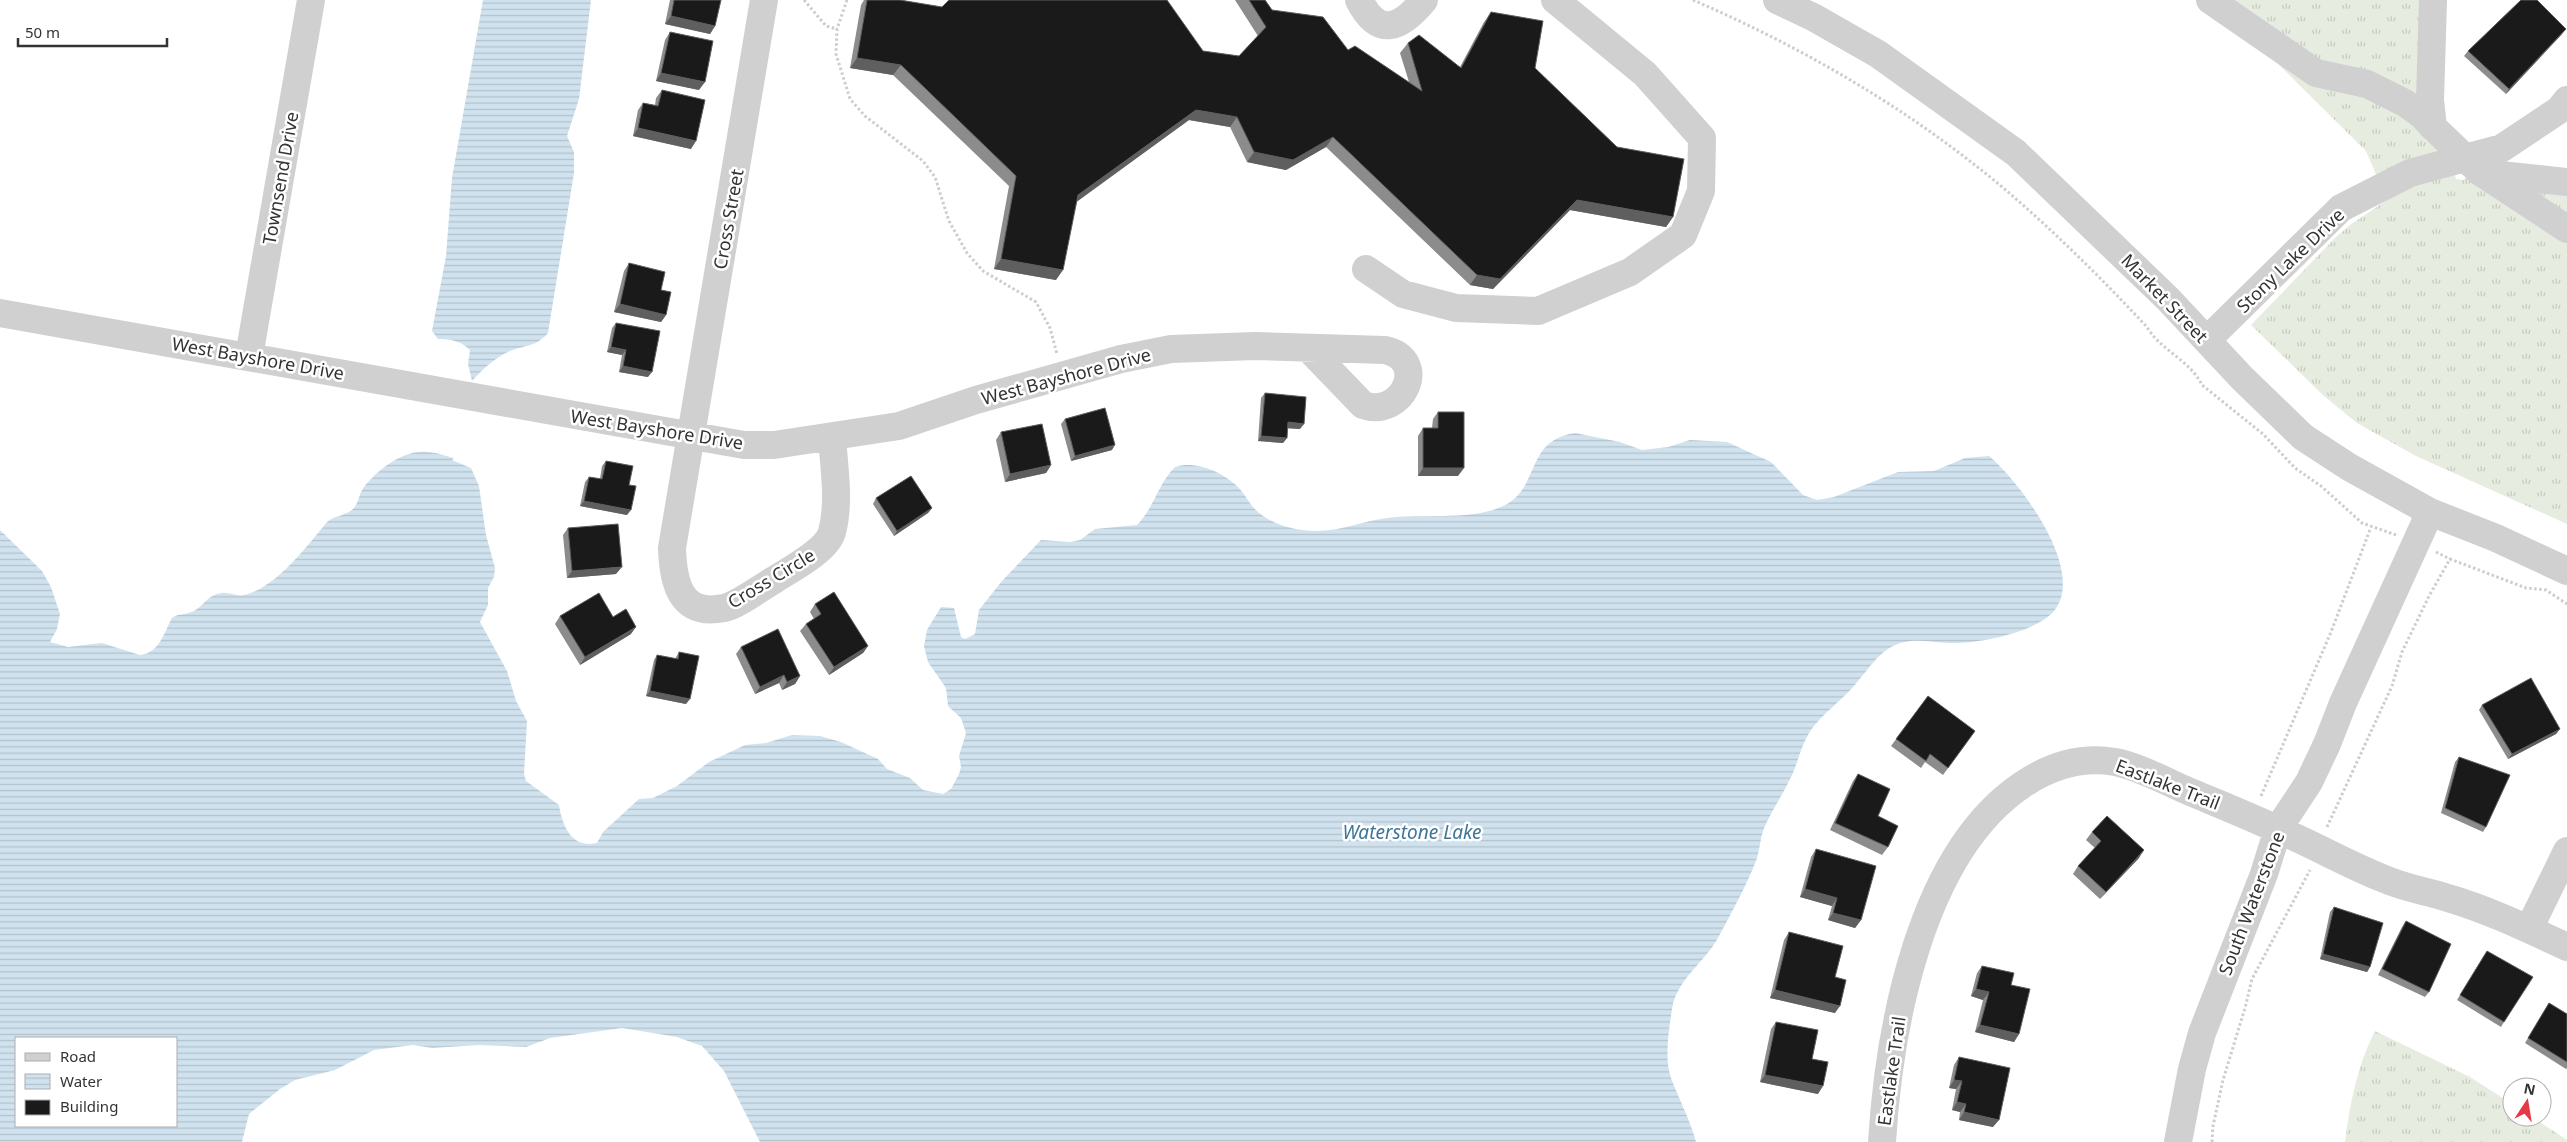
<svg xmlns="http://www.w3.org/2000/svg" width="2567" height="1142" font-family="'Noto Sans',sans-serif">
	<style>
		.grass { fill: url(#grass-tufts) }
		.water { fill: url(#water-rules); fill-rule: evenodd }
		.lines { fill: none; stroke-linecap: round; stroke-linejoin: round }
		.path { stroke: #cdcdcd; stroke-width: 3; stroke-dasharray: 2.5 2.5; stroke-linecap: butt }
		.minor { stroke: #d0d0d0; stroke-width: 28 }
		.wall { fill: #8c8c8c }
		.shaded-wall { fill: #5f5f5f }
		.building { fill: #1a1a1a; stroke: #5f5f5f }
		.labels { text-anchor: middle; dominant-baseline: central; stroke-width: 5; stroke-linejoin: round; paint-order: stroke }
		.street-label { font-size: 18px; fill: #333; stroke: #fff }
		.water-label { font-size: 19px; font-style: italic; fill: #3f7597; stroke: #fff }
	</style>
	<defs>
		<pattern id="grass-tufts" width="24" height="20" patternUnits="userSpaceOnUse" patternTransform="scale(1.25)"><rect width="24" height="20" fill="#e6ecdf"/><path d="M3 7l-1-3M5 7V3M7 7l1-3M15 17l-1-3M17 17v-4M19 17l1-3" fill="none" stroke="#c6cbc0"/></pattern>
		<pattern id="water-rules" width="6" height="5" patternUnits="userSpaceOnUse" patternTransform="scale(1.25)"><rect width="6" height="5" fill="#cfe2ee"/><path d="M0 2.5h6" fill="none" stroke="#b2c2cd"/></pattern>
	</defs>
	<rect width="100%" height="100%" fill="#fff"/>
	<path class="grass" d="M2209 0H2440L2442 128 2456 179 2463 180 2474 171 2567 195V524L2416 456 2357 423 2324 396 2251 325 2335 238 2350 225 2387 200 2366 151 2267 53Z
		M2375 1031 2470 1077 2512 1104V1117H2532L2567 1140V1142H2345C2350 1104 2357 1066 2375 1031Z"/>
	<path class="water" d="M483 0H591L579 99 567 136 574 152V173L548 333C536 347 525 345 510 351 494 358 483 369 472 381L468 364 470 350C461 341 451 339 438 339L432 331 446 256 452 178Z
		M1575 433 1620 442 1642 450 1668 447 1690 440 1727 442 1771 462 1803 495 1817 500 1834 497 1898 472 1934 471 1965 458 1989 456C2020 482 2087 571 2054 611 2035 633 1977 644 1950 643 1932 643 1912 637 1895 645 1877 653 1866 673 1853 687 1840 702 1822 714 1811 730 1800 746 1798 765 1789 781 1782 796 1772 810 1765 826 1760 837 1760 850 1756 861 1746 886 1732 912 1719 936 1706 962 1677 978 1672 1009 1669 1029 1664 1058 1671 1078 1679 1099 1690 1120 1696 1142H760L724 1071 702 1046 677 1037 622 1028 550 1038 526 1047 479 1045 432 1048 413 1045 374 1050 335 1070 295 1080 280 1089 249 1114 242 1142H0V530L42 571 51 587 60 614 57 629 50 642 68 647 102 643 140 655C160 653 164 632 172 618 179 613 186 615 194 611 205 605 207 595 222 593 229 592 237 597 244 595 276 588 307 546 327 522 335 515 347 516 354 508 359 502 359 493 364 487 377 470 404 449 427 452 436 452 445 456 454 458L452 460 471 468 479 486 486 535 495 568 494 577 488 588V605L480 622 507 671 516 701 527 721 524 774 526 781 559 805C562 826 572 849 597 843L603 832 639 799 653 798 677 786 709 762 745 745 766 743 792 735 820 736 841 742 878 759 887 769 910 778 923 790 943 794 951 789 959 774 961 767 959 756 966 733 961 718 948 706 946 688 928 662 924 646 927 630 941 607 954 608 961 637 965 639 975 634 979 610 1002 581 1041 540 1070 542 1080 540 1095 529 1137 525C1154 508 1158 484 1175 467 1195 460 1223 472 1238 487 1246 495 1250 506 1259 513 1276 526 1296 531 1316 531 1341 531 1363 521 1387 518 1424 513 1475 522 1507 504 1540 485 1526 440 1575 433ZM176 1038V1126H16V1038Z"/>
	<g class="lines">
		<path class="path" d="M804 0 826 26 837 29
			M847 0 837 29 836 54 850 99 865 116 923 161 935 177 949 221 967 253 983 271 1036 302 1050 328 1057 354
			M1693 0C1806 49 1914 112 2008 192 2057 234 2103 280 2147 327 2160 350 2190 360 2202 385L2263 434 2295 468 2321 486 2362 523 2396 535
			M2436 552 2450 559
			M2261 796 2331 632 2371 527
			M2327 827 2392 686 2402 652 2429 596 2450 559 2526 588 2546 590 2567 604
			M2212 1142 2213 1126 2223 1080 2245 1008 2252 979 2310 870"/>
		<path class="minor" d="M764 0 672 548C673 582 680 617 724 608 738 605 760 588 774 580 789 570 827 551 832 532 840 502 834 467 832 437
			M1359 0C1379 39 1401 28 1424 0
			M1777 0 1813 17 1878 54 2016 153 2168 299 2242 378 2303 437 2349 467 2430 512 2496 538 2567 571
			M2210 0 2316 73 2367 84 2405 103 2423 116 2433 127
			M2433 0 2430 100 2433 127 2481 173 2567 182
			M2485 175 2567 229
			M1366 269 1403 294 1456 308 1538 311 1630 272 1683 235 1701 191 1702 138 1645 74 1555 0
			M0 313 744 445H774L899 426 976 400 1121 359 1171 349 1255 346 1385 350C1430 360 1403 419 1363 405L1309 349
			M2207 340 2341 208 2410 173 2502 148 2559 110 2567 100
			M249 356 311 0
			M2529 929 2567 851
			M1882 1142C1889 1028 1920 854 2022 785 2050 766 2080 756 2115 762 2140 767 2165 781 2188 791 2219 804 2249 816 2279 830 2314 845 2347 864 2382 878 2404 888 2426 891 2448 898 2489 910 2528 929 2567 947
			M2178 1142 2192 1069 2202 1033 2264 874 2278 829 2309 782 2327 744 2343 703 2430 512"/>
	</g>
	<path class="wall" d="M670 0H721L715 26 710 34 665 24Z
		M864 0H900L1203 51 1239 56 1258 36 1235 0H1265L1272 10 1409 82 1400 53 1408 43 1460 67 1484 22 1491 12 1535 68 1673 217 1666 227 1570 210 1493 289 1470 285 1326 147 1286 170 1247 162 1230 127 1189 120 1077 201 1056 280 994 269 1009 186 893 75 850 68 861 5Z
		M670 32 699 90 656 81 665 40Z
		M2562 34 2506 94 2464 56 2468 51Z
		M662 90 691 149 633 136 638 110 643 103 655 105 656 98Z
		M629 263 661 290 666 315 661 322 614 312 624 271Z
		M616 323 648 377 619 372 622 355 607 352 612 328Z
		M1265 393 1300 429 1287 428V438L1283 443 1258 441 1261 398Z
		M1438 412 1458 476H1418V436L1423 428H1432L1433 419Z
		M1065 419 1112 450 1071 461 1061 424Z
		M1001 432 1051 465 1046 473 1005 482 996 440Z
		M606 461 629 485 627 515 580 506 585 482 589 477 600 479 602 466Z
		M876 498 932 508 928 513 894 536 873 504Z
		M568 528 616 574 567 578 563 535Z
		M815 604 868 646 863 653 829 675 800 631 806 624 814 619 810 612Z
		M560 616 613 617 631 634 580 665 555 624Z
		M741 647 800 676 795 684 782 690 779 683 755 694 736 654Z
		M679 652 686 704 646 696 654 660 657 655 675 659Z
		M1928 696 1975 731 1943 775 1925 762 1921 768 1891 746Z
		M2482 705 2560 729 2556 734 2508 759 2479 710Z
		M2459 757 2486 827 2483 832 2441 813 2455 762Z
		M1858 774 1878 816 1888 847 1882 855 1830 830 1853 781Z
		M2092 832 2139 858 2100 899 2073 874 2078 866 2095 848 2086 840Z
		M1816 849 1861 920 1855 928 1828 920 1832 906 1800 897 1811 857Z
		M2334 907 2370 967 2367 972 2320 959 2330 912Z
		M2406 921 2429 992 2425 997 2378 975 2402 927Z
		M1789 932 1835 977V1013L1770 998 1784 940Z
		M2487 951 2504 1022 2501 1027 2457 1000Z
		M1982 966 2011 985 2019 1034 2014 1042 1975 1032 1983 1000 1971 996 1977 973Z
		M2549 1003 2567 1014V1068L2566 1069 2525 1043Z
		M1776 1022 1812 1059 1818 1094 1760 1082 1771 1029Z
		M1959 1057 1993 1127 1959 1120 1960 1112 1952 1110 1956 1089 1949 1088 1954 1065Z"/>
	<path class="shaded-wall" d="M671 16 715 26 710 34 665 24Z
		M2566 29 2562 34 2506 94 2509 89Z
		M857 58 901 65 893 75 850 68Z
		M661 73 705 82 699 90 656 81Z
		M1196 110 1237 117 1230 127 1189 120 1071 206 1078 195Z
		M638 128 696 141 691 149 633 136Z
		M1333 137 1326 147 1286 170 1247 162 1254 152Z
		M1577 200 1673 217 1666 227 1570 210 1493 289 1470 285 1477 275Z
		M1001 259 1063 270 1056 280 994 269Z
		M620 304 666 315 661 322 614 312Z
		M611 347 626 350 622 355 607 352Z
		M623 366 652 372 648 377 619 372Z
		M1288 422 1304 424 1300 429 1284 428Z
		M1261 436 1287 438 1283 443 1258 441Z
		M1115 445 1112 450 1071 461 1075 456Z
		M1051 465 1046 473 1005 482 1010 474Z
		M1423 468H1464L1458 476H1418Z
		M584 501 631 510 627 515 580 506Z
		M932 508 928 513 894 536 897 531Z
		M622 567 616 574 567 578 572 571Z
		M636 627 631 634 580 665 585 657Z
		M868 646 863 653 829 675 834 667Z
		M784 675 779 683 755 694 760 687Z
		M800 676 795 684 782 690 787 682Z
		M650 691 690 699 686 704 646 696Z
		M2560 729 2556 734 2508 759 2512 754Z
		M2144 850 2139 858 2100 899 2106 892Z
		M1805 889 1837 898 1832 906 1800 897Z
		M1833 913 1861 920 1855 928 1828 920Z
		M2323 954 2370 967 2367 972 2320 959Z
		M1976 989 1989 992 1983 1000 1971 996Z
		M1775 990 1840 1006 1835 1013 1770 998Z
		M1980 1025 2019 1034 2014 1042 1975 1032Z
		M1765 1075 1823 1086 1818 1094 1760 1082Z
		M1954 1080 1962 1081 1956 1089 1949 1088Z
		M1957 1102 1966 1104 1960 1112 1952 1110Z
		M1964 1112 1999 1120 1993 1127 1959 1120Z"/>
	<path class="building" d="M674 0H721L715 26 671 16Z
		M867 0H900L942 7 949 0H1167L1203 51 1239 56 1266 27 1249 0H1265L1272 10 1323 17 1348 50 1355 46 1422 91 1408 43 1419 35 1461 68 1491 12 1543 21 1535 68 1617 147 1684 159 1673 217 1577 200 1500 279 1477 275 1333 137 1293 160 1254 152 1237 117 1196 110 1078 195 1063 270 1001 259 1016 176 901 65 857 58Z
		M2521 0H2537L2566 29 2509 89 2468 51Z
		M670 32 713 41 705 82 661 73Z
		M662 90 705 100 696 141 638 128 643 103 658 106Z
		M629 263 665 272 661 290 671 292 666 315 620 304Z
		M616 323 660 331 652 372 623 366 626 350 611 347Z
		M1265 393 1306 397 1304 424 1288 422 1287 438 1261 436Z
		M1105 408 1115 445 1075 456 1065 419Z
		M1438 412H1464V468H1423V428H1438Z
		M1042 424 1051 465 1010 474 1001 432Z
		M606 461 633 466 629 485 636 486 631 510 584 501 589 477 602 479Z
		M911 476 932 508 897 531 876 498Z
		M618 524 622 567 572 571 568 528Z
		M834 592 868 646 834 667 806 624 821 614 815 604Z
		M599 593 613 617 626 609 636 627 585 657 560 616Z
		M778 629 800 676 787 682 784 675 760 687 741 647Z
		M679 652 699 656 690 699 650 691 657 655 678 659Z
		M2531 678 2560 729 2512 754 2482 705Z
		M1928 696 1975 731 1948 768 1930 754 1926 761 1896 739Z
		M2459 757 2510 775 2486 827 2445 808Z
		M1858 774 1890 789 1878 816 1898 826 1888 847 1835 823Z
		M2107 816 2144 850 2106 892 2078 866 2101 841 2092 832Z
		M1816 849 1876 866 1861 920 1833 913 1837 898 1805 889Z
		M2334 907 2383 923 2370 967 2323 954Z
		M2406 921 2451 944 2429 992 2382 969Z
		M1789 932 1843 946 1835 977 1846 980 1840 1006 1775 990Z
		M2487 951 2533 977 2504 1022 2460 995Z
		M1982 966 2014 973 2011 985 2030 989 2019 1034 1980 1025 1989 992 1976 989Z
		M2549 1003 2567 1014V1062L2528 1038Z
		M1776 1022 1818 1030 1812 1059 1828 1062 1823 1086 1765 1075Z
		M1959 1057 2010 1068 1999 1120 1964 1112 1966 1104 1957 1102 1962 1081 1954 1080Z"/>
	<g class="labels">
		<g class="street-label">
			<text transform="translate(280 178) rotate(-80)">Townsend Drive</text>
			<text transform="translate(728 219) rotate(-80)">Cross Street</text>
			<text transform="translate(2290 260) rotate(-44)">Stony Lake Drive</text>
			<text transform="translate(2165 298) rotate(46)">Market Street</text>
			<text transform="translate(258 358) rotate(10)">West Bayshore Drive</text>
			<text transform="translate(1066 376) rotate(-15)">West Bayshore Drive</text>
			<text transform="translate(657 429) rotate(9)">West Bayshore Drive</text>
			<text transform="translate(771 578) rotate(-31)">Cross Circle</text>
			<text transform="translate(2168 784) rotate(21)">Eastlake Trail</text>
			<text transform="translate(2251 903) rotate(-69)">South Waterstone</text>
			<text transform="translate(1891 1071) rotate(-82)">Eastlake Trail</text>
		</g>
		<g class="water-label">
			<text x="1412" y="832">Waterstone Lake</text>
		</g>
	</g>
	<rect x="15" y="1037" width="162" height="90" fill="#ffffff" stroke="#adadad"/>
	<rect x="25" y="1053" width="25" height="8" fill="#d0d0d0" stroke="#adadad"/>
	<text x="60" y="1062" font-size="15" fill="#333333">Road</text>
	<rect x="25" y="1074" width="25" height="15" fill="url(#water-rules)" stroke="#adadad"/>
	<text x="60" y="1087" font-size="15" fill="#333333">Water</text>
	<rect x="25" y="1100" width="25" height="15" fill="#1a1a1a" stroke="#adadad"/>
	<text x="60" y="1112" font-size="15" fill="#333333">Building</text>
	<g transform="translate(2527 1102) rotate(12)"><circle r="24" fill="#ffffff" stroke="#adadad"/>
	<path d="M0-4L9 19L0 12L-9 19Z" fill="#e63946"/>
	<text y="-8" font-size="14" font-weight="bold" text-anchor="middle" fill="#333333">N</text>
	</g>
	<path d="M18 38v8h149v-8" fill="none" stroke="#333333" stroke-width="2.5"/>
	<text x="25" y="38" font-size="15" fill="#333333" stroke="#ffffff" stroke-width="4" paint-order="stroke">50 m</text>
</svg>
